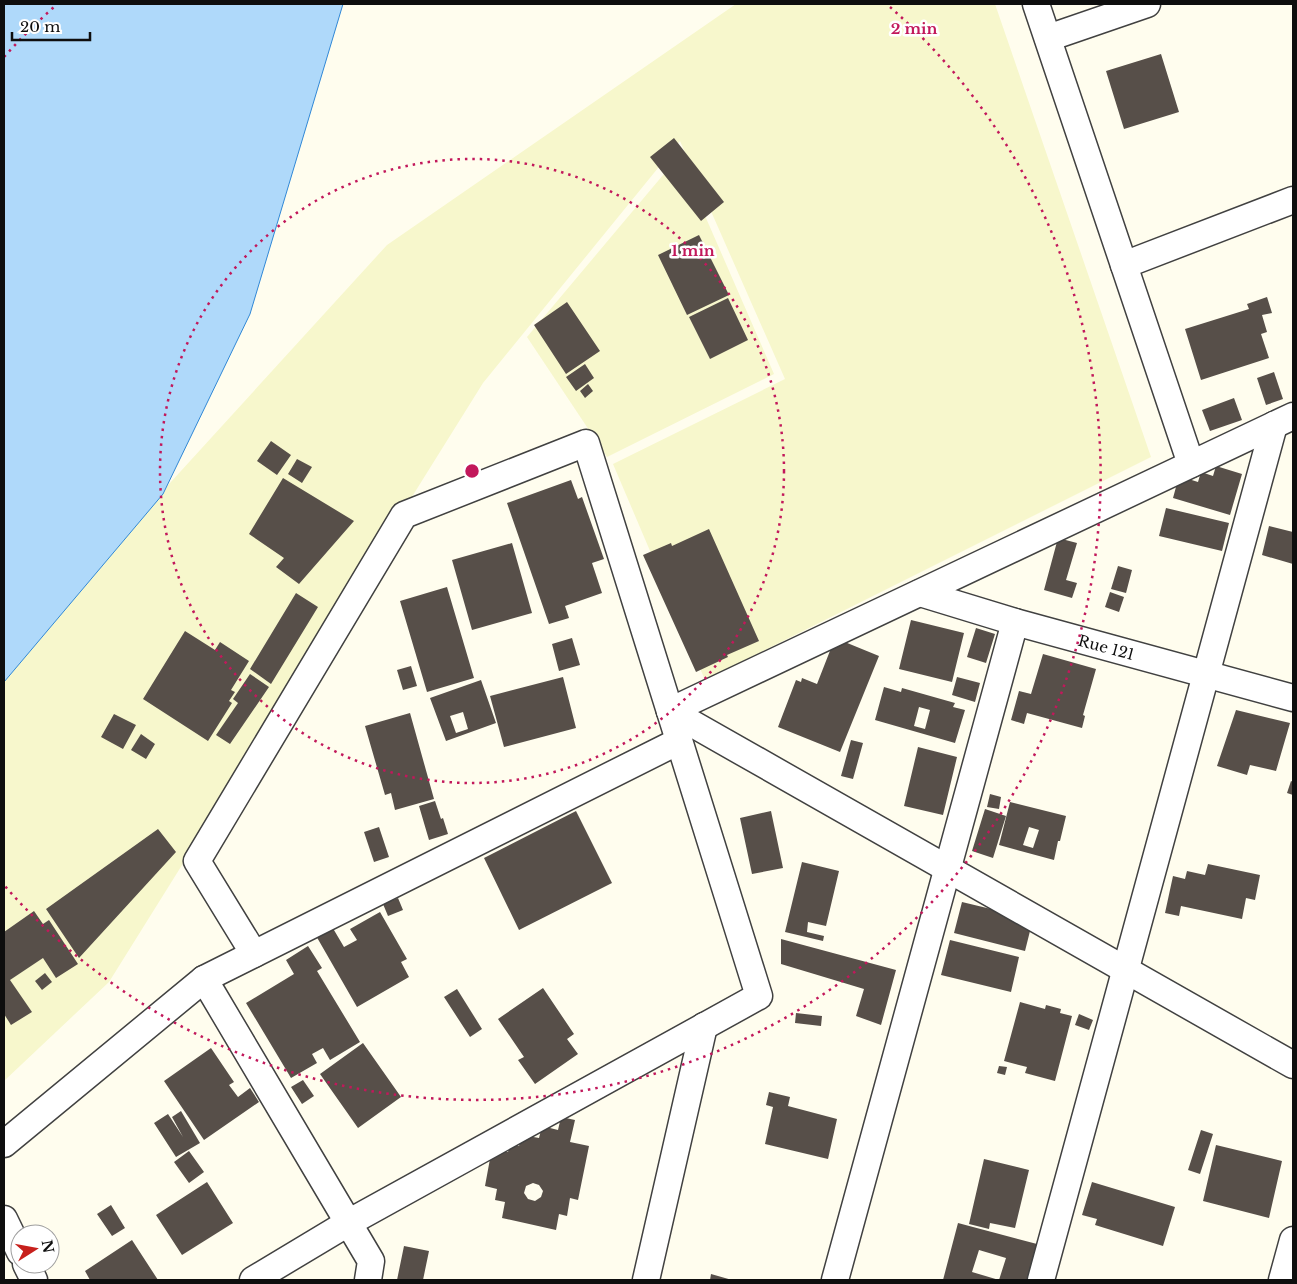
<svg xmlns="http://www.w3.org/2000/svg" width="1297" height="1284" font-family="'Libre Baskerville',serif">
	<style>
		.farmland { fill: #f7f7cc }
		.water { fill: #afd9fa; stroke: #3188d6 }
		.building { fill: #574f49; fill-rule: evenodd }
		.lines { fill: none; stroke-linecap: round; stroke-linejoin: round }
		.minor-casing { stroke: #414141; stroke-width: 29 }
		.minor { stroke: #fff; stroke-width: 26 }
		.ring { fill: none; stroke: #c2185b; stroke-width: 2.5; stroke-dasharray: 2.5 5 }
		.labels { text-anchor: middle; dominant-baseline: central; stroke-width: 5; stroke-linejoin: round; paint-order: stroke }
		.street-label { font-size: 15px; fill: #0e0e0e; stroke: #fff }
		.centre { fill: #c2185b; stroke: #fff; stroke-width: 2.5 }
		.ring-label { font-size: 15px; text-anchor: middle; font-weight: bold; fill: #c2185b; stroke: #fff; stroke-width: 5; stroke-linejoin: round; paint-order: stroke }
	</style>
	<rect width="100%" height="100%" fill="#fffdee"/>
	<path class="farmland" d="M736 4H995L1151 457 705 680 613 464 785 379 680 141 483 383 109 982 4 1081V665L387 245Z
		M679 156 774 374 607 457 527 337Z"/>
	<path class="water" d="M4 4H343L250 314 163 494 4 682Z"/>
	<path class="building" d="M1161 54 1179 112 1124 129 1106 71Z
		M674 138 724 202 701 221 650 157Z
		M699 235 729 295 687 315 658 255Z
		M1267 297 1272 313 1262 315 1267 332 1261 334 1269 358 1201 380 1185 329 1249 309 1247 304Z
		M728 298 748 340 710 359 689 317Z
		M567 302 600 351 566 374 534 325Z
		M585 364 594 378 576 391 566 377Z
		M1274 372 1283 399 1266 405 1257 378Z
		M588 384 593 391 585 398 580 391Z
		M1234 398 1242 420 1210 431 1202 410Z
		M271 441 291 455 277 475 257 461Z
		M297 459 312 467 302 483 288 474Z
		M1216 466 1242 474 1230 515 1173 498 1179 476 1198 482 1201 472 1213 476Z
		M283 478 354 521 299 584 276 567 284 558 249 534Z
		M571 480 578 499 582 497 604 559 592 563 602 593 565 606 569 618 549 624 507 503Z
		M1166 508 1229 523 1222 551 1159 536Z
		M1269 526 1293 532V564L1262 555Z
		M709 529 759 641 727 655 728 657 696 672 643 555 671 543 672 546Z
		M1058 538 1077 543 1066 580 1077 583 1072 598 1044 590Z
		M512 543 532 613 472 630 452 560Z
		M1118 566 1132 570 1126 593 1111 589Z
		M447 587 474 678 427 692 400 601Z
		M1110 592 1124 597 1119 612 1105 607Z
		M296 593 318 607 271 684 250 669Z
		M911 620 964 633 952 682 899 669Z
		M976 628 995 634 986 663 967 657Z
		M185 631 215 650 220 642 249 661 231 690 235 692 229 701 232 703 208 741 143 699Z
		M572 638 580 665 559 671 552 644Z
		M835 638 879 656 840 752 778 727 796 680 801 682 802 678 817 684Z
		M1043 654 1096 669 1083 715 1085 716 1082 728 1027 713 1024 724 1011 720 1019 691 1031 694Z
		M411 666 417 686 403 690 397 670Z
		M250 674 269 687 230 744 216 735 238 703 233 699Z
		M563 677 576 728 504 747 490 696Z
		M957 677 980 683 975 702 952 695Z
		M481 680 496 723 446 741 430 698ZM463 712 468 729 456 733 450 716Z
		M884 687 901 692 902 688 955 703 953 707 965 710 955 743 875 720ZM919 707 930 710 925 729 914 726Z
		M1236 710 1290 723 1276 771 1250 765 1247 775 1217 766Z
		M410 713 434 799 395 810 391 793 385 795 365 726Z
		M114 714 136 725 123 749 101 737Z
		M141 734 155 744 146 759 131 750Z
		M851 740 863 743 853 779 841 776Z
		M918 747 957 757 943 815 904 806Z
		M1291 781 1293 782V795L1287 793Z
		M990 794 1001 797 999 809 987 807Z
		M435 801 441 819 443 818 448 834 429 840 419 806Z
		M1010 802 1066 816 1060 841H1058L1054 860 999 845ZM1029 827 1039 830 1033 848 1023 845Z
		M985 809 1006 816 993 858 972 851Z
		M576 811 612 883 519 930 484 858Z
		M771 811 783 868 752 874 740 818Z
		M379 827 389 857 374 862 364 832Z
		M158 829 176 852 79 958 46 909Z
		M802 862 839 871 826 926 808 922 807 932 824 936 823 941 785 932Z
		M1208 864 1260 875 1255 900 1246 898 1242 919 1181 906 1179 916 1165 913 1173 876 1185 879 1187 871 1205 875Z
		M398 898 403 910 388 916 383 904Z
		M962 902 1033 919 1025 951 954 933Z
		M34 911 43 924 49 920 78 964 56 978 43 958 10 980 32 1012 11 1025 4 1014V932Z
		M380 912 407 959 401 962 409 977 357 1007 315 934 331 925 344 947 357 940 350 929Z
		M781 939 896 970 881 1025 856 1016 864 989 781 964Z
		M950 940 1019 957 1011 992 941 975Z
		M308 946 322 968 317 971 360 1042 330 1060 323 1048 312 1054 317 1063 291 1078 246 1003 294 974 286 960Z
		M45 973 52 982 42 990 35 981Z
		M543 988 574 1034 567 1039 578 1054 535 1084 518 1060 524 1057 498 1019Z
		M457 989 482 1029 470 1037 444 997Z
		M1020 1002 1045 1009 1046 1005 1061 1009 1060 1013 1072 1016 1055 1081 1025 1073 1027 1067 1004 1061Z
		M796 1013 822 1016 821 1026 795 1023Z
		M1079 1014 1093 1020 1089 1030 1075 1025Z
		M363 1043 401 1097 358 1128 320 1074Z
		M211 1048 234 1082 229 1085 238 1097 250 1088 259 1102 204 1140 164 1081Z
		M999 1066 1007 1067 1005 1075 997 1073Z
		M303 1080 314 1096 302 1104 291 1087Z
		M769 1092 790 1097 788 1106 837 1119 828 1159 765 1144 773 1107 766 1105Z
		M181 1111 200 1143 176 1157 154 1123 168 1114 183 1137 172 1117Z
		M561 1117 575 1120 570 1142 589 1146 578 1200 570 1198 567 1216 559 1214 556 1230 502 1218 505 1202 495 1200 497 1189 485 1186 492 1148 508 1152 510 1144 519 1146 522 1135 539 1138 542 1126 558 1130ZM533 1183 539 1185 543 1191 541 1197 535 1201 528 1199 524 1193 526 1186Z
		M1201 1130 1213 1134 1200 1174 1188 1170Z
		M1216 1145 1282 1161 1269 1218 1203 1201Z
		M189 1151 204 1172 189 1183 174 1162Z
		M984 1159 1029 1170 1015 1228 990 1223 989 1229 969 1224Z
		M207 1182 233 1223 182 1255 156 1215Z
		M1092 1182 1175 1207 1163 1246 1095 1225 1097 1219 1082 1215Z
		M111 1205 125 1228 112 1236 97 1214Z
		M958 1223 1037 1244 1027 1280H999L1006 1258 979 1250 972 1272 999 1280H943Z
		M132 1240 158 1280H90L85 1271Z
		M404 1246 429 1251 423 1280H397Z
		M711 1274 732 1280H710Z"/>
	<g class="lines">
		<defs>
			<g id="minor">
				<path d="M1036 4 1191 464"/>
				<path d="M1048 38 1147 4"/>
				<path d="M1124 265 1293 200"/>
				<path id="s1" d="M920 593 1015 622 1293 698"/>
				<path d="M670 711 1293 1065"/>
				<path d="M670 711 1293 416"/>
				<path d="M204 979 371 1261 368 1280"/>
				<path d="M4 1144 204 979 679 741"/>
				<path d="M4 1219 20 1252"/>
				<path d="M26 1264 34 1280"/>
				<path d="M253 1280 348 1223 759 996 586 443 404 515 197 861 254 954"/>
				<path d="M646 1280 704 1026"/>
				<path d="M835 1280 1015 622"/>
				<path d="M1041 1280 1274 425"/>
				<path d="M1282 1280 1293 1240"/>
			</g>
		</defs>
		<use href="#minor" class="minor-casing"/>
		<use href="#minor" class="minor"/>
	</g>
	<g class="ring">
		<circle cx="472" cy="471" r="312"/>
		<path d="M4 57A625 625 0 0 1 54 7M890 7A625 625 0 1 1 4 885"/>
	</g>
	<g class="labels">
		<g class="street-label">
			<text stroke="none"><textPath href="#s1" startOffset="194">Rue 121</textPath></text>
		</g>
	</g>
	<circle cx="472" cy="471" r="8" class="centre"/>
	<g class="ring-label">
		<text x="914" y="34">2 min</text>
		<text x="693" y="256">1 min</text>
	</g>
	<rect width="1297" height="1284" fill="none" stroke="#0e0e0e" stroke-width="10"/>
	<g transform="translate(35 1249) rotate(79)"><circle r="24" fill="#ffffff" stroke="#9f9f9f"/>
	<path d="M0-4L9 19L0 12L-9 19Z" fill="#c7201c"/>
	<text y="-8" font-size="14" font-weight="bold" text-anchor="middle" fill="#0e0e0e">N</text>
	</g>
	<path d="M12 32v8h78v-8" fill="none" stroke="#0e0e0e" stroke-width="2.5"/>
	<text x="20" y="32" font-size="15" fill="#0e0e0e" stroke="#ffffff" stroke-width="4" paint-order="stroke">20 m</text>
</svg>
